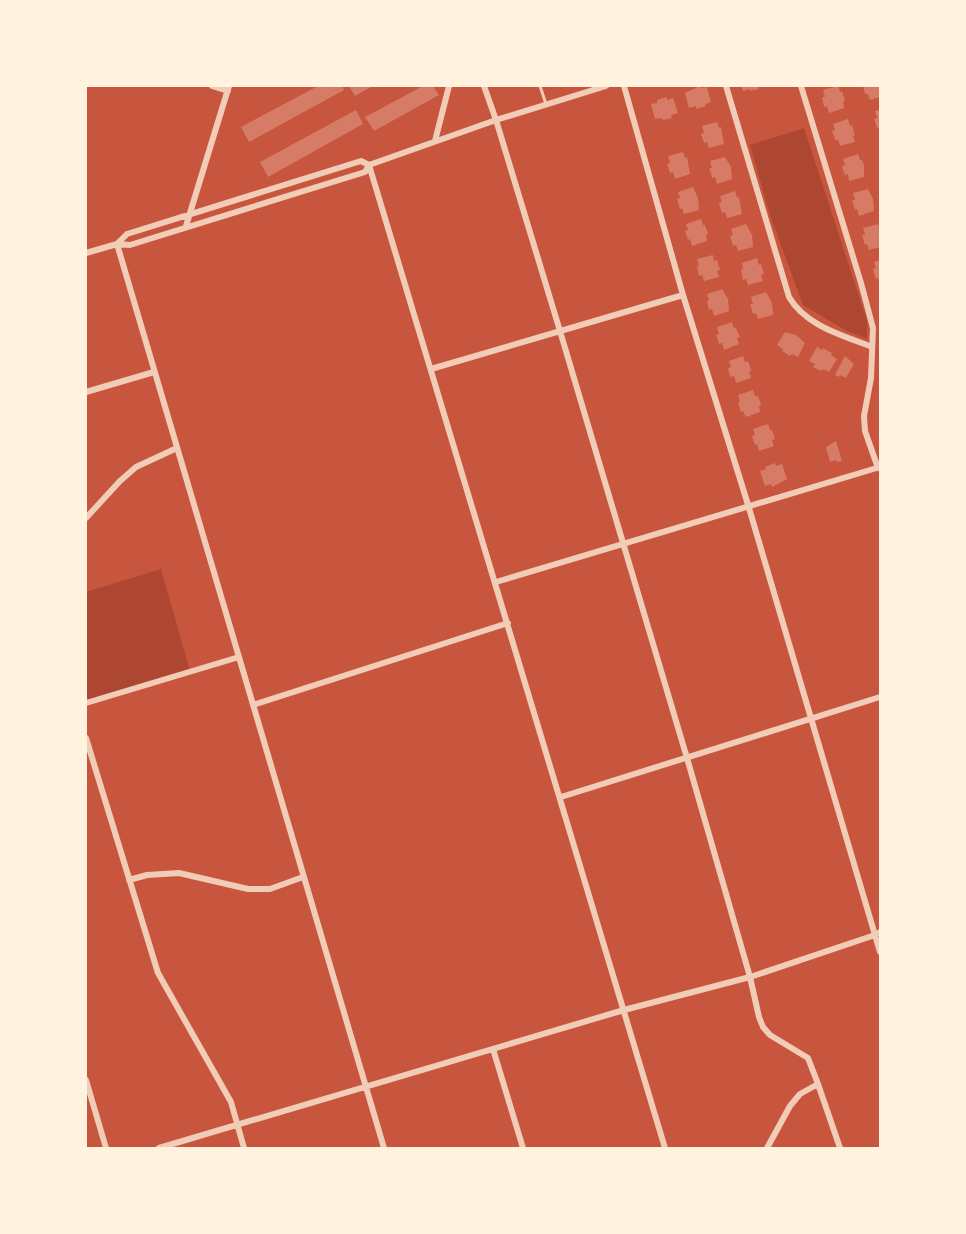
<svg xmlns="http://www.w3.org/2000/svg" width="966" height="1234" font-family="'Space Grotesk',sans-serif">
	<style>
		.green { fill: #ae4732 }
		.building { fill: #d67c66 }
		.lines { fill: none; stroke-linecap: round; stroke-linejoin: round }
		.service { stroke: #f1ccb7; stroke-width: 3 }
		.minor { stroke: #f1ccb7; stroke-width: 6 }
	</style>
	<rect width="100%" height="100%" fill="#c8553d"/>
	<path class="green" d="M804 128 867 321V339L847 331 803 305 770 215 750 145Z
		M161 569 190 671 88 702 86 691V592Z"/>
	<path class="building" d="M318 86H342L344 90 249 142 241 127Z
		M349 86H373L355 96Z
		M423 86H433L439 95 374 131 365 117Z
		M700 86 701 88 707 87 711 102 705 104 706 106 696 109V106L689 108 685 93Z
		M741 86H758L759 89 750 91 749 89 743 91Z
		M838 86 840 92 842 91 845 101 843 102 844 108 829 113 827 106 824 107 822 97H825L823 90Z
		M863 86H880V97L870 100 868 94H865Z
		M667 97V100L673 98 678 113 671 115 672 118 663 120 662 118 655 119 651 104 657 103V100Z
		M356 110 363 124 268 177 260 162Z
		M880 110V127L877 128 874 119 877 118 875 111Z
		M848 119 850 126 852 125 855 135 853 136 855 142 840 146 838 140H835L834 136 832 131 835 130 833 124Z
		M717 122 719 128 721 127 724 144 709 148 707 142 704 143 701 134 704 133 702 126Z
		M683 152 685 158 687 157 690 174 675 179 673 172 670 173 667 164 670 163 668 156Z
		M858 154 860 160H862L864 165V177L849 181 848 174 845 175 843 170 842 166 845 165 843 159Z
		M725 157 731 167 732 179 717 184 715 177 712 178 711 173 709 168H712L710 161Z
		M693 187 698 198 699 210 684 214 682 208 680 209 677 199 680 198 678 192Z
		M868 189 873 199 874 211 859 216 857 209 855 210 852 200H855L853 193Z
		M735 191 737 198 739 197 742 214 727 218 725 212 722 213 719 203 722 202 720 196Z
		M701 219 703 225H705L708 234 706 235 707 241 692 246 690 239 688 240 685 231 688 230 686 224Z
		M746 224 752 235 753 247 738 251 736 245 733 246 730 236 733 235 731 229Z
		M878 224 880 230V247L869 250 867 244 865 245 862 235H865L863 228Z
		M713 255 714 261 717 260 720 270 717 271 719 277 704 281 702 275 699 276 697 266H699L697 259Z
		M757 258 759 265 761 264 764 274 761 275 763 281 748 285 746 279 743 280 741 270 743 269 742 263Z
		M880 260V283L878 278 876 279 873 269 876 268 874 262Z
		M722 289 728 299 729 311 714 316 712 309 709 310 708 306 707 301 709 300 707 294Z
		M766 292 772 303 773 315 758 319 756 313 753 314 750 304H753L751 297Z
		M732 322 734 328H736L740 337 737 338 739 344 724 350 722 343 719 344 716 335 719 334 717 327Z
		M785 332 796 335 805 343 798 357 792 354 790 356 782 351 783 349 777 345Z
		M817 347 822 350 823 348 828 351 832 353 831 355 837 359 829 372 823 369 822 371 817 369 813 367 815 364 809 361Z
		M743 356 745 362 748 361 750 366 751 371 749 372 751 378 736 383 734 376 731 377 729 373 728 368 731 367 729 361Z
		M845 356 854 364 846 378 840 375 839 377 835 375Z
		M753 390 755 396H758L761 405 759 406 760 412 746 417 743 411 741 412 738 403 740 402 738 395Z
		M768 424 770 430H772L775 439 772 440 774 446 759 451 757 444 755 445 752 436 755 435 753 429Z
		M836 441 842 461 837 462 836 460 830 462 826 447Z
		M775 463 776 466 782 464 787 479 772 487 771 484 765 486 760 471 766 469 765 467Z"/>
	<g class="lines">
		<path class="service" d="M540 86 546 104"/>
		<path class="minor" d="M212 86 228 91
			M484 86 496 120 560 331 687 758 750 977 759 1017 763 1027 770 1035 808 1058 818 1084 840 1148
			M624 86 683 295 749 508 880 952
			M726 86 789 297C806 326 842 335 872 347
			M801 86 861 283 873 328 871 378 864 416 865 431 878 468
			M435 141 449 86
			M369 165 665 1148
			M369 165 496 120 606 86
			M186 226 229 86
			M117 244 384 1148
			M117 244 127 234 361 161 369 165
			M86 253 117 244 130 245 365 172 369 165
			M431 369 683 295
			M86 392 154 372
			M86 518 120 481 136 467 177 448
			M496 582 880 467
			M86 703 239 657
			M253 705 508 623
			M86 738 158 973 231 1102 244 1148
			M561 797 880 697
			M129 880 147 875 179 873 248 889H270L303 877
			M493 1049 523 1148
			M86 1080 106 1148
			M159 1148 624 1010 750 977 875 935 880 932
			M767 1148 790 1106 800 1094 818 1084"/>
	</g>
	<rect width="966" height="1234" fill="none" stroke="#fff3e0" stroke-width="174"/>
</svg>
